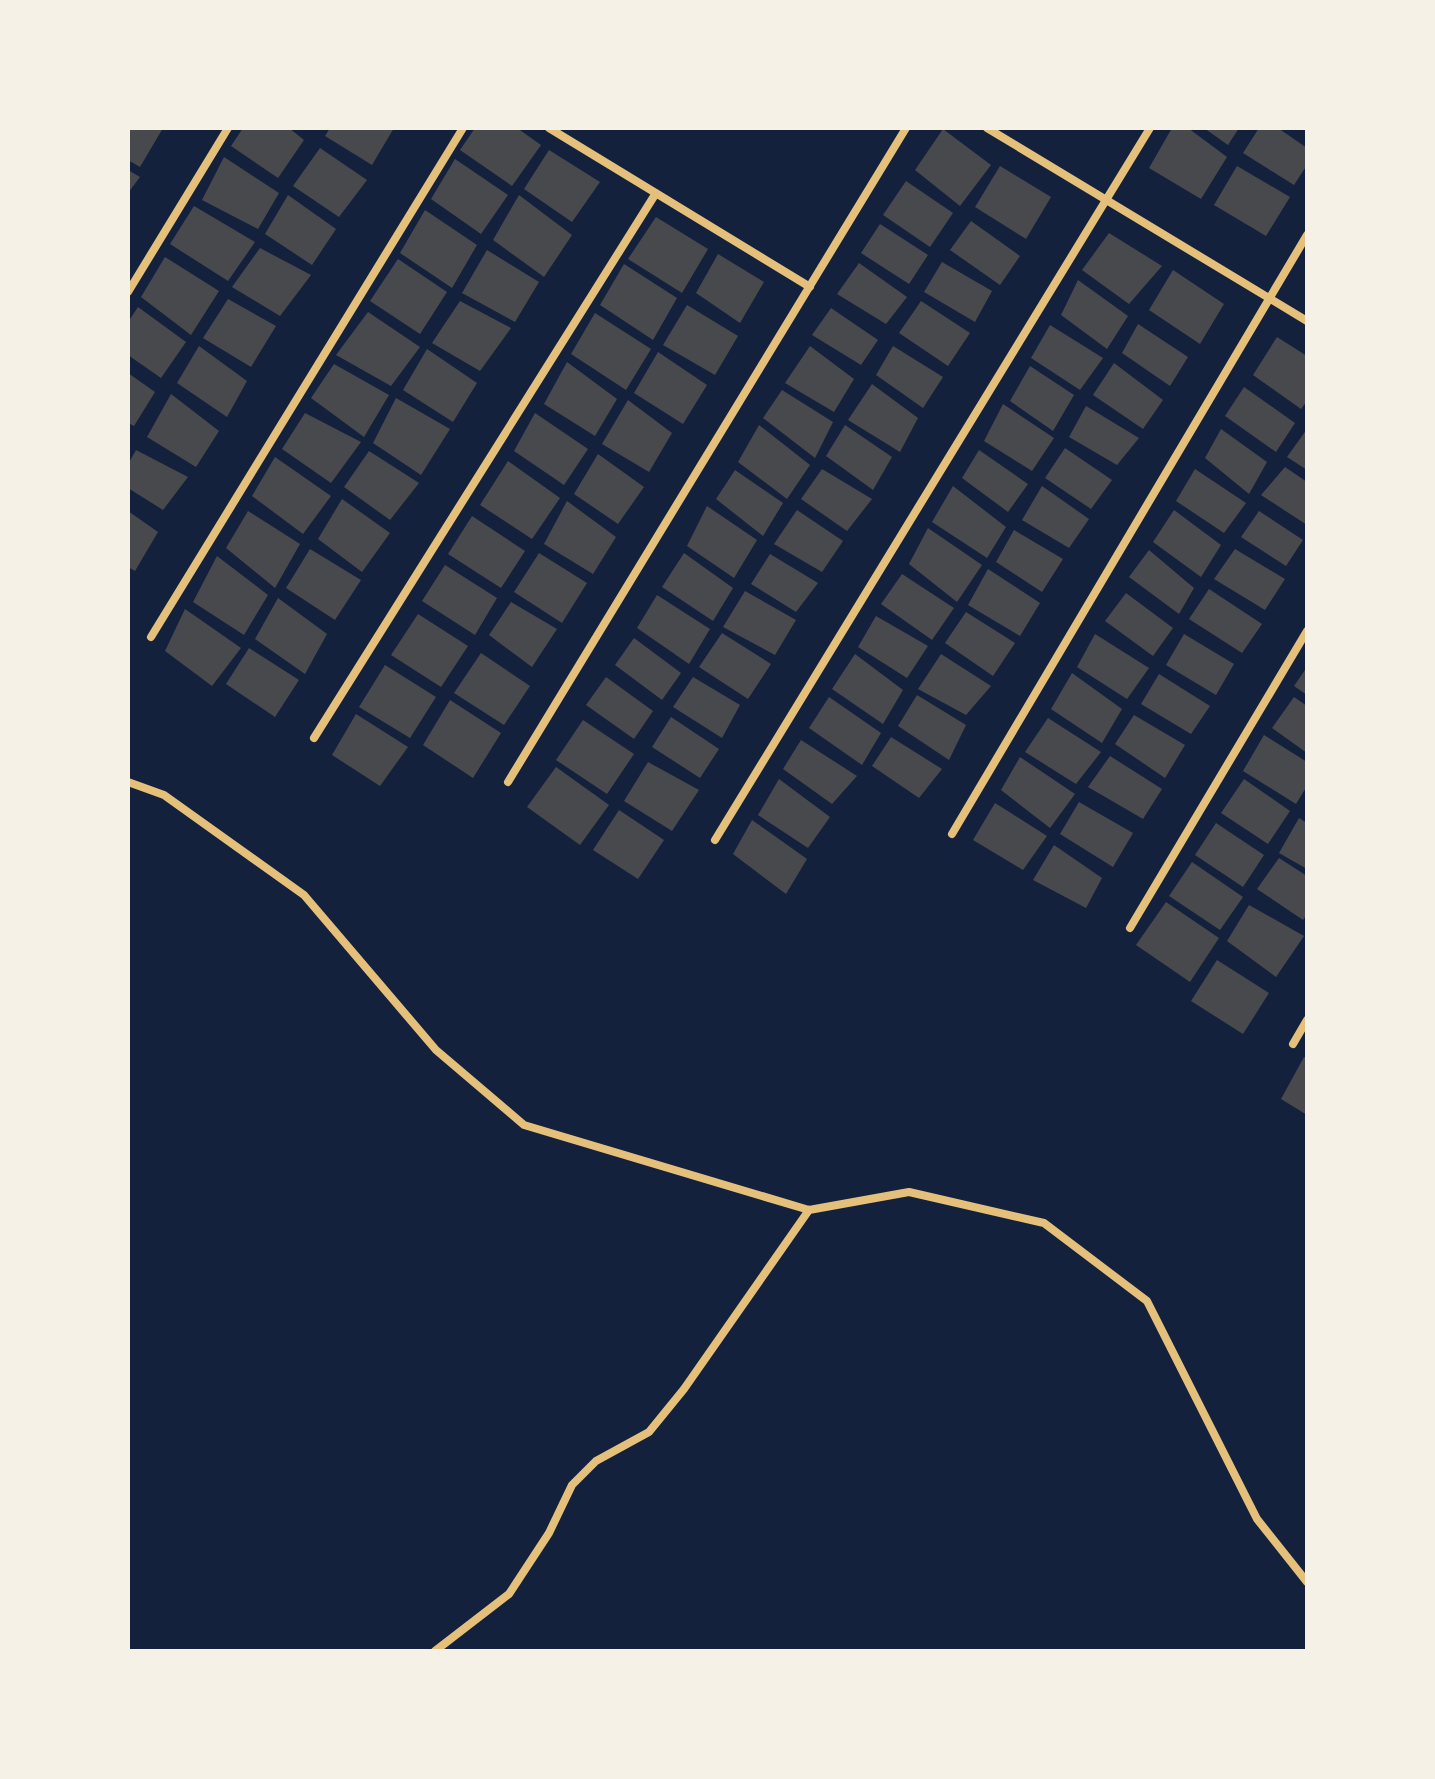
<svg xmlns="http://www.w3.org/2000/svg" width="1435" height="1779" font-family="Ubuntu,sans-serif">
	<style>
		.building { fill: #48494c }
		.lines { fill: none; stroke-linecap: round; stroke-linejoin: round }
		.minor { stroke: #e5c07b; stroke-width: 8 }
	</style>
	<rect width="100%" height="100%" fill="#14213d"/>
	<path class="building" d="M128 128H163L140 167 128 160Z
		M243 128H289L304 140 278 178 231 146Z
		M330 128H394L372 165 325 136Z
		M475 128H517L541 145 512 186 460 150Z
		M1172 128H1188L1227 157 1201 199 1149 168Z
		M1204 128H1239L1228 145Z
		M1259 128H1278L1307 148V165L1294 185 1243 153Z
		M943 129 991 165 960 206 915 170Z
		M320 148 367 180 339 217 293 186Z
		M549 150 600 182 572 222 524 189Z
		M224 157 279 193 258 229 202 200Z
		M455 159 508 195 481 234 431 199Z
		M1000 166 1051 197 1026 239 975 207Z
		M1237 166 1290 197 1266 236 1214 205Z
		M128 170 140 177 128 193Z
		M906 181 953 213 930 247 883 215Z
		M288 195 336 229 312 265 265 234Z
		M519 195 572 235 544 277 493 240Z
		M194 206 255 242 228 281 170 244Z
		M425 210 477 245 452 288 400 253Z
		M656 217 708 249 682 293 628 259Z
		M971 221 1020 256 1000 285 950 250Z
		M880 224 928 255 909 284 861 253Z
		M1109 233 1162 266 1129 304 1082 270Z
		M260 248 311 275 280 316 232 287Z
		M487 250 539 282 515 322 462 293Z
		M718 254 764 282 740 323 696 293Z
		M165 257 219 291 191 335 141 297Z
		M398 259 447 292 420 334 370 301Z
		M942 262 992 291 975 322 924 292Z
		M859 263 907 297 886 324 837 294Z
		M624 264 677 298 653 340 600 305Z
		M1173 270 1224 304 1200 344 1149 310Z
		M1078 280 1128 316 1107 349 1061 315Z
		M228 299 276 326 251 367 203 338Z
		M460 301 511 328 480 371 432 343Z
		M921 301 970 333 948 366 899 333Z
		M687 305 738 336 715 375 663 345Z
		M138 307 186 342 161 378 128 355V322Z
		M831 308 878 340 861 365 812 335Z
		M368 312 420 347 391 386 336 355Z
		M595 313 651 349 626 390 571 354Z
		M1138 324 1188 357 1170 386 1122 353Z
		M1050 325 1103 358 1080 390 1031 358Z
		M1277 337 1307 356V401L1301 409 1253 375Z
		M199 346 247 381 227 417 177 383Z
		M810 346 854 379 834 412 785 383Z
		M893 346 943 377 923 408 876 375Z
		M427 349 477 383 453 422 403 390Z
		M658 352 707 385 683 424 634 393Z
		M567 362 617 399 595 436 544 404Z
		M1114 363 1163 400 1143 429 1093 395Z
		M334 364 389 395 364 437 311 398Z
		M1030 366 1074 395 1053 431 1010 401Z
		M128 373 155 392 134 426 128 423Z
		M872 384 918 418 900 452 848 420Z
		M1244 387 1295 423 1276 452 1225 416Z
		M782 390 833 422 815 458 763 418Z
		M171 394 219 431 196 467 147 437Z
		M396 398 450 429 421 475 373 443Z
		M628 400 672 433 649 472 602 444Z
		M1003 404 1054 438 1032 471 984 441Z
		M1086 406 1139 438 1117 465 1069 437Z
		M305 413 361 442 331 483 282 449Z
		M535 413 588 449 564 485 514 451Z
		M759 425 810 465 787 499 738 462Z
		M845 425 892 457 873 490 826 456Z
		M1221 429 1267 462 1249 494 1205 458Z
		M1307 429V470L1287 457Z
		M1065 448 1112 480 1091 509 1045 478Z
		M136 450 188 477 163 510 128 488V464Z
		M979 450 1028 484 1008 512 962 478Z
		M369 451 419 483 390 520 344 487Z
		M598 454 644 487 618 524 574 494Z
		M275 457 331 496 303 534 252 496Z
		M508 461 560 498 532 539 480 505Z
		M1285 467 1307 482V525L1261 495Z
		M822 469 872 499 847 531 801 499Z
		M1195 469 1246 503 1224 533 1176 501Z
		M735 470 783 503 763 536 716 499Z
		M953 486 1006 527 987 558 932 522Z
		M1042 486 1089 519 1069 548 1022 520Z
		M342 499 390 533 362 572 318 539Z
		M567 501 616 537 593 574 544 544Z
		M707 506 757 540 734 578 687 546Z
		M797 510 843 541 822 572 774 544Z
		M1174 510 1221 545 1201 577 1153 542Z
		M128 511 158 532 135 571 128 567Z
		M248 511 300 544 275 588 226 548Z
		M1259 511 1303 540 1286 566 1241 537Z
		M472 516 525 551 501 588 448 554Z
		M928 528 982 565 957 602 909 564Z
		M1014 530 1063 559 1042 592 996 562Z
		M310 549 361 580 335 620 286 588Z
		M1235 549 1285 579 1265 610 1214 579Z
		M1149 550 1194 588 1179 614 1129 577Z
		M539 553 587 583 562 623 514 592Z
		M684 553 733 588 713 621 662 587Z
		M770 554 818 583 796 612 751 584Z
		M217 556 268 595 244 635 193 602Z
		M445 565 497 598 475 635 422 601Z
		M988 569 1040 603 1020 636 968 605Z
		M902 574 954 608 932 640 881 604Z
		M1209 589 1262 624 1242 653 1189 619Z
		M745 591 796 620 775 655 723 627Z
		M1126 593 1173 628 1153 656 1105 621Z
		M657 595 710 629 689 664 637 628Z
		M278 598 327 634 305 674 255 639Z
		M511 602 557 629 532 667 489 635Z
		M185 609 241 648 212 686 165 651Z
		M966 612 1015 643 993 676 945 643Z
		M418 614 468 646 441 687 391 655Z
		M876 616 928 646 907 678 858 647Z
		M722 633 771 664 748 699 699 667Z
		M1095 634 1149 668 1127 699 1077 667Z
		M1184 634 1234 664 1216 695 1166 665Z
		M634 638 681 673 662 700 615 665Z
		M249 648 299 680 275 717 226 684Z
		M481 653 530 686 504 725 454 693Z
		M855 654 903 690 883 724 832 689Z
		M941 654 991 686 966 715 918 689Z
		M385 665 436 697 410 738 359 707Z
		M1307 667V695L1294 686Z
		M1072 673 1122 709 1102 743 1051 709Z
		M1159 674 1210 706 1191 734 1141 704Z
		M606 677 653 711 634 739 586 705Z
		M693 677 740 705 722 738 673 707Z
		M917 695 966 725 949 760 898 726Z
		M829 697 881 733 862 765 809 728Z
		M1294 697 1307 706V753L1272 728Z
		M450 700 501 733 473 778 423 745Z
		M356 714 408 747 380 786 332 755Z
		M1134 715 1185 745 1165 778 1115 744Z
		M671 717 719 749 700 778 652 747Z
		M1048 718 1101 752 1076 784 1025 752Z
		M583 720 634 754 607 794 556 760Z
		M1264 735 1307 762V786L1296 804 1243 771Z
		M891 737 942 769 919 798 872 766Z
		M801 740 857 776 832 804 783 769Z
		M1110 756 1162 789 1143 819 1088 787Z
		M1020 757 1075 794 1050 828 1001 790Z
		M648 762 699 790 672 831 624 801Z
		M556 767 609 805 580 845 527 807Z
		M779 779 830 817 808 848 758 815Z
		M1244 779 1290 811 1268 844 1221 813Z
		M1079 802 1133 833 1113 867 1060 834Z
		M995 803 1047 836 1023 870 973 840Z
		M619 810 664 840 638 879 593 850Z
		M1299 818 1307 823V869L1279 853Z
		M752 820 807 859 786 894 733 854Z
		M1216 823 1264 855 1243 887 1195 855Z
		M1054 845 1102 878 1086 908 1033 880Z
		M1279 858 1307 876V914L1303 920 1257 889Z
		M1192 862 1243 897 1220 930 1169 896Z
		M1166 902 1219 938 1190 982 1136 945Z
		M1249 905 1304 936 1276 977 1227 941Z
		M1217 960 1269 993 1243 1034 1191 1001Z
		M1304 1057 1307 1059V1115L1281 1099Z"/>
	<g class="lines">
		<path class="minor" d="M549 128 810 287
			M987 128 1307 321
			M128 292 228 128
			M151 637 463 128
			M314 738 656 193
			M128 782 164 795 304 895 436 1050 524 1125 809 1210 909 1192 1044 1223 1147 1301 1257 1519 1307 1582
			M508 782 906 128
			M952 834 1307 235
			M715 840 1150 128
			M1130 928 1307 631
			M1293 1044 1307 1020
			M435 1651 509 1594 549 1533 572 1485 596 1461 649 1432 684 1389 809 1210"/>
	</g>
	<rect width="1435" height="1779" fill="none" stroke="#f6f1e7" stroke-width="260"/>
</svg>
